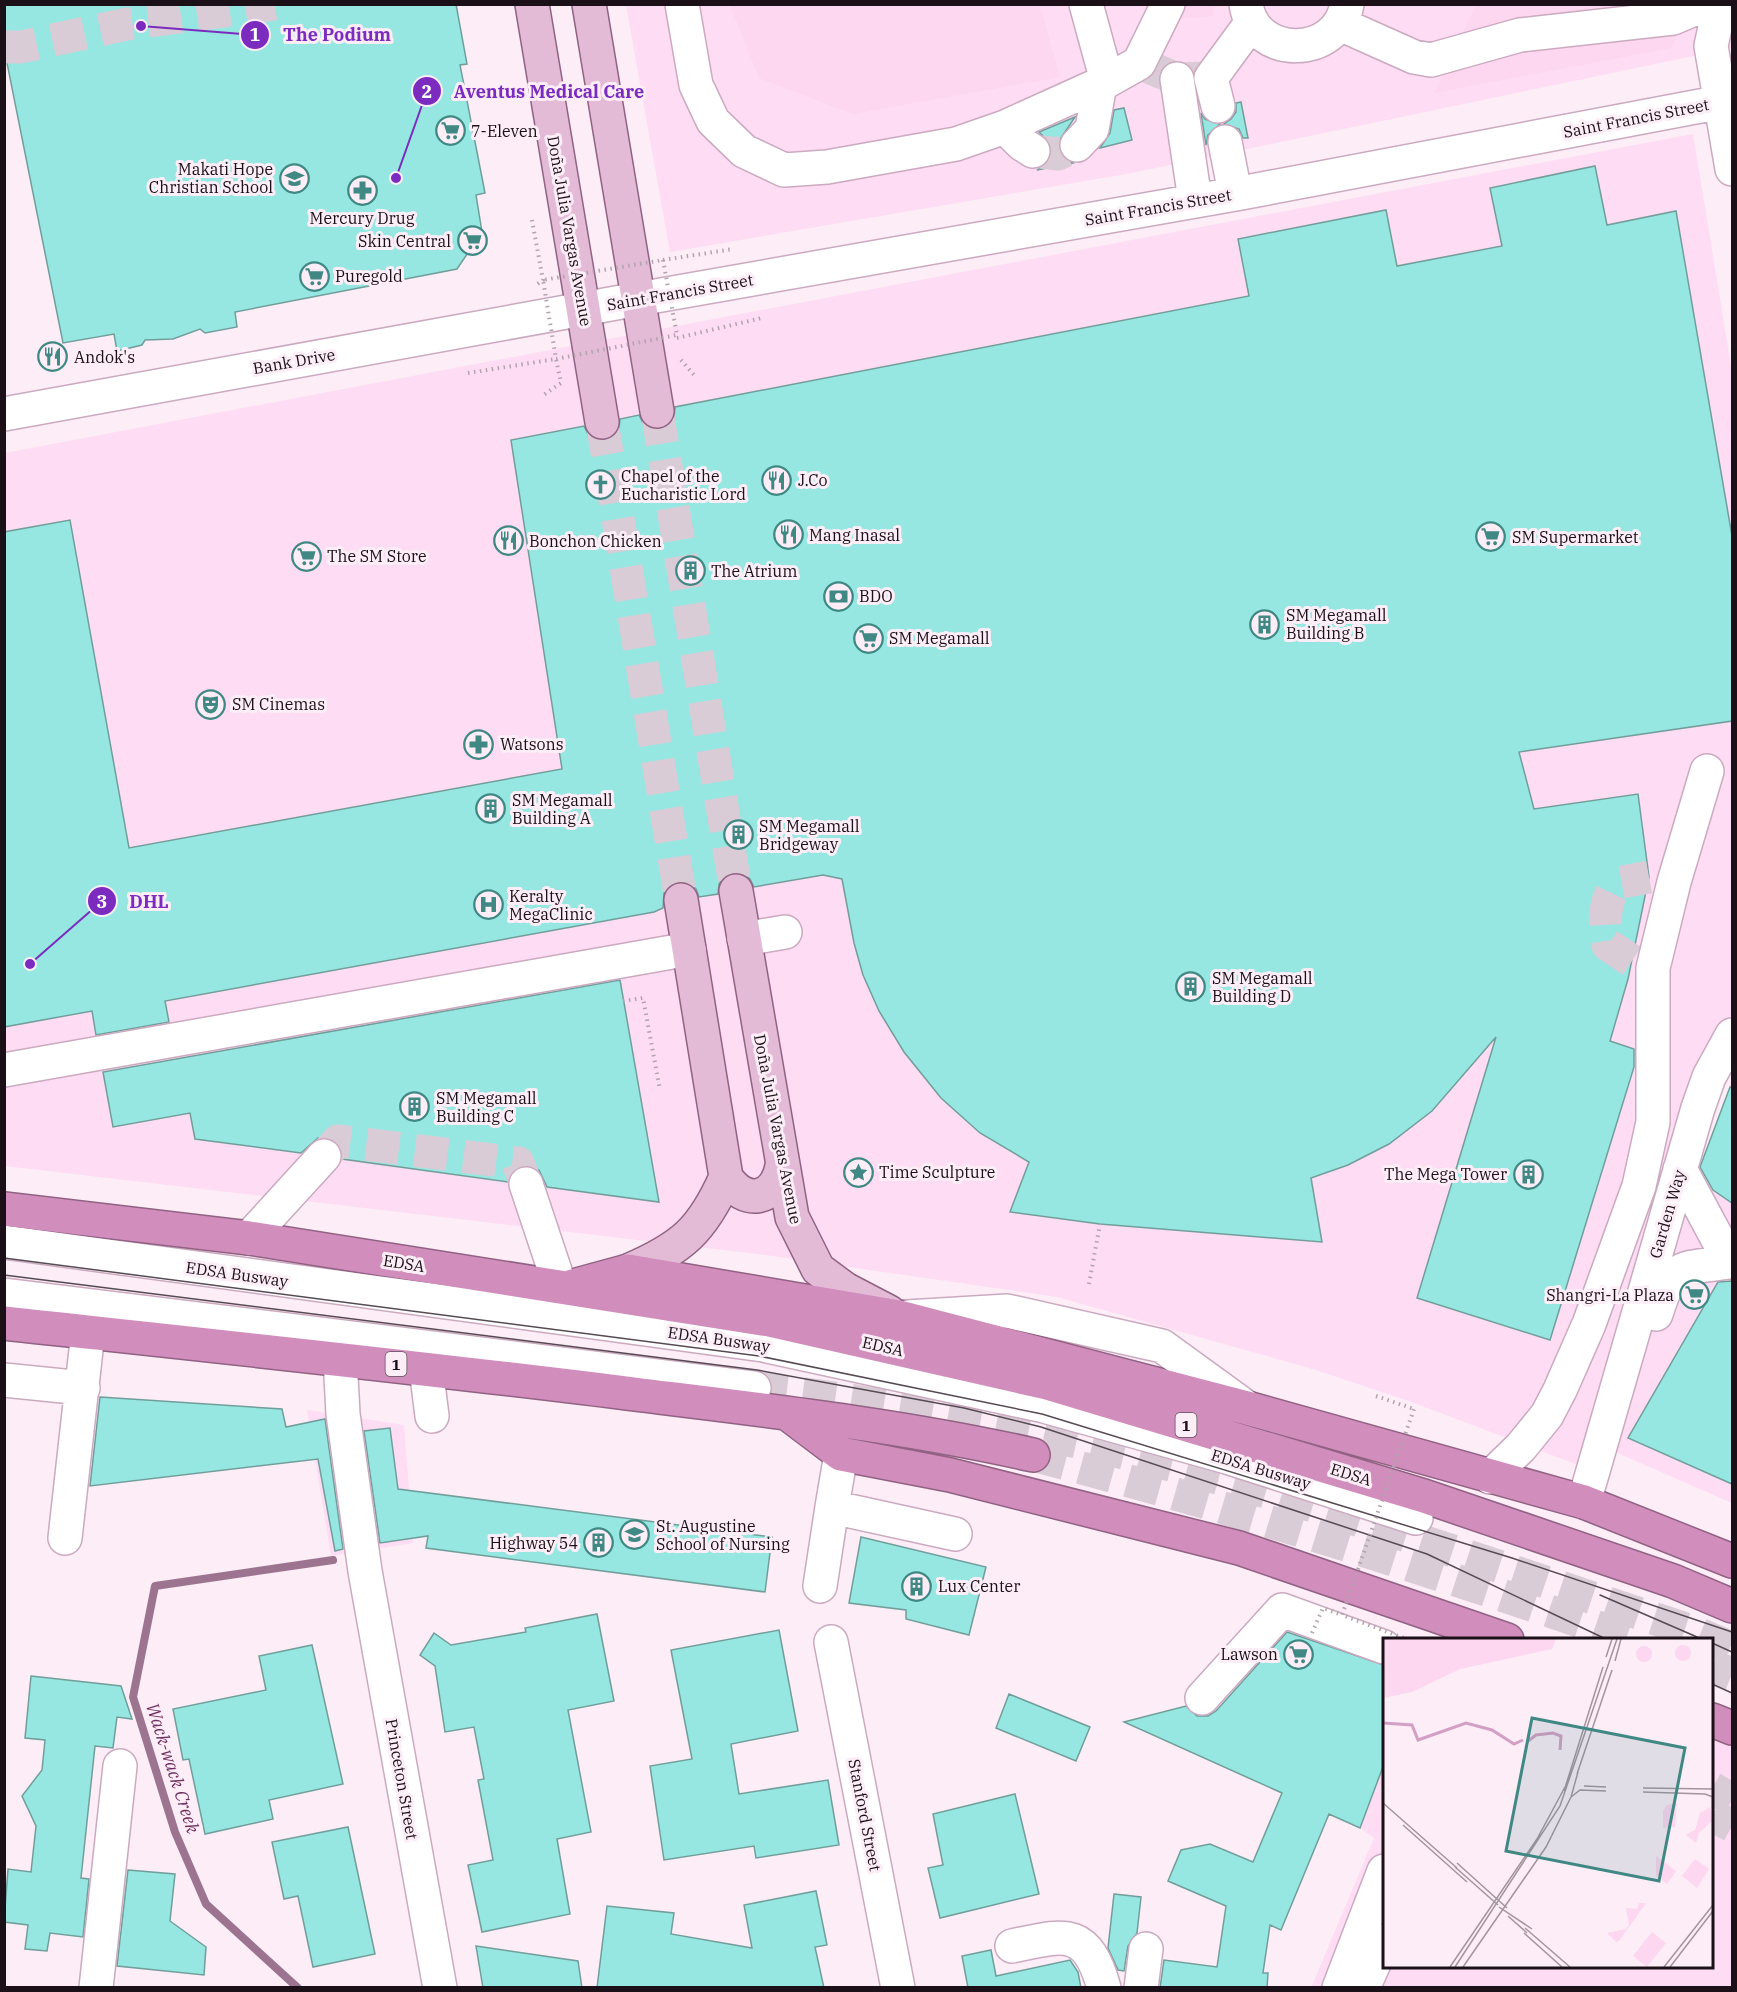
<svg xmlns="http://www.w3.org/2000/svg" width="1737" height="1992" font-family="'IBM Plex Serif',serif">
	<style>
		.built { fill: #fedcf3 }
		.green { fill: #fdd6f0 }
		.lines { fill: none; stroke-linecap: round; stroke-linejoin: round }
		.stream { stroke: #9c7490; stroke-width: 8 }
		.building { fill: #96e7e1; stroke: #719e9b; stroke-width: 1.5 }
		.minor-tunnel { stroke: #daccd6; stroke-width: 33; stroke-dasharray: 33 16; stroke-linecap: butt }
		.major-tunnel { stroke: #daccd6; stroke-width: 33; stroke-dasharray: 33 16; stroke-linecap: butt }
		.highway-tunnel { stroke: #daccd6; stroke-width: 33; stroke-dasharray: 33 16; stroke-linecap: butt }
		.minor-casing { stroke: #cbaac0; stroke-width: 36 }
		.major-casing { stroke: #916283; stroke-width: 36 }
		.highway-casing { stroke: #916283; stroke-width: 36 }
		.path { stroke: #b2a4ad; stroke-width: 4; stroke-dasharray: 1.5 4.5; stroke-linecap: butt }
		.minor { stroke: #fff; stroke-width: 33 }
		.major { stroke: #e3bbd7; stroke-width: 33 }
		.highway { stroke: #d18ebd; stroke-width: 33 }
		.tram { stroke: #564a53; stroke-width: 1.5 }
		.path-bridge { stroke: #b2a4ad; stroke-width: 4; stroke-dasharray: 1.5 4.5; stroke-linecap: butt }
		.labels { text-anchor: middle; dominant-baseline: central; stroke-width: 6; stroke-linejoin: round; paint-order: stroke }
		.shield { fill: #fcedf7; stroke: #5e525b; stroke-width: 1.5 }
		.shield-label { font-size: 15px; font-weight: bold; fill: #1b1018 }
		.street-label { font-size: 16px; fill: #1b1018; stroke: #fcedf7 }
		.poi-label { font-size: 16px; fill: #1b1018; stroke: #fcedf7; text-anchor: start }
		.water-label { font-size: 18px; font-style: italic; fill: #6f305f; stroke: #fcedf7 }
		.inset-river { fill: none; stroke: #d49fc4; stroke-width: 3 }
		.inset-road { fill: none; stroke: #a2959e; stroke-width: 1.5 }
		.view { fill: #408884; fill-opacity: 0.15; stroke: #408884; stroke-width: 3 }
		.inset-edge { fill: none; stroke: #1b1018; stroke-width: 3 }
		.leader { fill: none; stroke: #7b2cbf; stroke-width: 2 }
		.callout-dot { fill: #7b2cbf; stroke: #fcedf7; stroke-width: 2 }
		.mark-label { font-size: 18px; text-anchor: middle; font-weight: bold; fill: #fff }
		.callout-label { font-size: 18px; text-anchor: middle; font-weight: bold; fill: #7b2cbf; stroke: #fcedf7; stroke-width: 6; stroke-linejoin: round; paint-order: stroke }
	</style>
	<rect width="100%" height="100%" fill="#fcedf7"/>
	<path class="built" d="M1732 4V48L1132 173 670 252 626 5Z
		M1693 134 1732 372V1013L1686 1115 1578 1465 1409 1401 1316 1370 1057 1297 766 1255 5 1166V453Z
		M1732 1079V1503L1606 1448Z
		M307 1410 404 1425 413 1543 331 1556Z
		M1712 1738 1732 1746V1987L1311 1988 1374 1838 1360 1828 1384 1764V1966H1712Z"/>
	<path class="green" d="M730 5H1040L1060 77 853 114 759 78Z
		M1182 5H1215L1213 16 1173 19Z
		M1476 5H1693L1671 48 1434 93Z"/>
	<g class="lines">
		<path class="stream" d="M298 1988 206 1904 175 1832 133 1697 155 1586 333 1560"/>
	</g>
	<path class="building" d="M4 4H456L467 64 460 65 485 193 476 195 482 232 457 269 235 312 237 327 205 333 200 329 173 339 145 340 142 345 117 351 114 334 63 343 4 48Z
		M1241 102 1248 138H1243L1239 129 1224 124 1231 119 1236 112V103Z
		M1124 108 1132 140 1100 148 1110 133 1114 110Z
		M1201 113 1205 119 1220 124 1208 135 1206 145Z
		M1075 117 1059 141V150L1064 158 1073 163 1037 170 1048 162 1052 152 1049 142 1039 132Z
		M1595 166 1607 225 1676 211 1732 536V721L1519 752 1534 809 1638 794 1649 877 1628 979 1610 1041 1634 1049V1067L1550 1340 1417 1298 1496 1037 1432 1111 1389 1144 1348 1165 1311 1178 1322 1242 1100 1224 1010 1212 1029 1162 980 1133 941 1098 904 1052 879 1011 863 975 854 943 842 879 823 875 754 887 750 879 743 874 732 873 725 876 719 884 718 894 699 897 696 889 688 883 677 882 669 886 664 893 663 908 654 912 165 1001 169 1022 96 1035 92 1011 4 1027V532L70 520 129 848 562 769 511 440 584 426 588 434 595 439 606 440 613 437 619 429 620 419 639 415 643 423 650 428 661 429 669 425 674 418 675 407 1249 296 1238 239 1386 210 1397 266 1502 246 1490 188Z
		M620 980 659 1202 547 1187 539 1170 529 1166H521L512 1171 508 1182 342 1159V1151L337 1143 327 1138H318L301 1153 195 1139 190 1113 113 1127 103 1072Z
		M1730 1087 1732 1088V1203L1713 1190 1700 1167Z
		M1732 1281V1484L1628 1438 1718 1282Z
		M100 1397 282 1409 286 1427 325 1419 343 1549 335 1551 318 1459 90 1486Z
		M390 1428 398 1489 772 1537 765 1592 426 1548 428 1536 380 1543 364 1431Z
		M861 1537 986 1567 969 1635 906 1619V1610L849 1603Z
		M597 1614 614 1701 568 1710 591 1832 557 1839 570 1914 482 1932 468 1865 493 1860 478 1780 484 1779 474 1727 445 1732 435 1666 420 1655 434 1633 451 1645 526 1632 525 1628Z
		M779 1630 798 1731 731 1744 739 1794 828 1780 839 1845 756 1858 754 1846 664 1860 650 1766 692 1759 671 1650Z
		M1287 1632 1384 1665V1764L1360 1828 1329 1814 1281 1930 1270 1925 1263 1973H1268L1267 1988H1160L1164 1960 1217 1967 1226 1906 1168 1881 1181 1850 1210 1844 1253 1862 1282 1793 1124 1722 1186 1706 1197 1716H1208L1216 1711Z
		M312 1645 343 1784 269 1800 273 1819 205 1834 189 1759 183 1760 173 1709 266 1690 259 1656Z
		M31 1676 121 1686 132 1719 117 1717 113 1748 95 1746 81 1878 89 1879 83 1937 50 1933 47 1951 25 1949 28 1925 4 1922 8 1869 31 1872 36 1826 22 1796 42 1770 45 1740 25 1738Z
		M1009 1694 1090 1727 1076 1761 996 1728Z
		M1015 1794 1039 1894 940 1918 928 1868 943 1865 933 1814Z
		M348 1827 375 1954 313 1967 298 1896 284 1899 272 1842Z
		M128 1870 175 1874 170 1921 206 1947 204 1975 117 1966Z
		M816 1891 827 1945 815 1947 824 1988H597L607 1906 674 1913 671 1934 752 1948 744 1905Z
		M1114 1894 1141 1897 1137 1933 1128 1946 1124 1971 1118 1970 1108 1948Z
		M476 1946 578 1961 582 1988H483Z
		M991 1950 996 1976 1070 1960 1078 1972 1081 1988H968L962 1956Z"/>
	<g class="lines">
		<path class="minor-tunnel" d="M4 47H21L127 24 275 4
			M1139 63 1177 79 1207 78
			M1033 151 1058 154 1077 145
			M1632 961 1608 945C1604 920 1603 904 1617 883L1649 877
			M324 1156 338 1141 518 1163 526 1184
			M754 1388C889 1403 1024 1427 1155 1461 1336 1508 1512 1572 1689 1630L1732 1648
			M1712 1788 1732 1800
			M1712 1815 1732 1826"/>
		<path class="major-tunnel" d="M657 411 736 891
			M602 422 681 900"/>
		<path class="highway-tunnel" d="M1033 1455C1236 1508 1436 1572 1635 1640
			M1712 1666 1732 1674"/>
		<defs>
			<path id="minor" d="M682 4 696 85 713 121 744 151 784 170 827 167 956 144 1005 127 1107 81 1139 63 1168 4
				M1086 4 1107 81
				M1246 4C1254 60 1338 59 1347 4
				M1720 4 1711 46 1732 169
				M1340 24 1414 57 1431 60 1520 35 1673 18 1706 4
				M1177 79 1195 200
				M1218 106 1211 78 1252 22
				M1005 127 1022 144 1033 151
				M1225 142 1235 193
				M1077 145 1092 129 1100 84
				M4 414 627 301 1241 193 1732 100
				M744 939 785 932
				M4 1070 689 949
				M526 1184 561 1289
				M249 1238 324 1156
				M4 1242 763 1345 1044 1406 1227 1457 1416 1518
				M4 1295 754 1388
				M1656 1314C1672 1262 1680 1269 1730 1262L1680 1169
				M907 1317 1007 1311 1162 1346 1246 1407
				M340 1358 343 1414 365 1571 440 1988
				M426 1368 432 1416
				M4 1380 83 1388
				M841 1454 832 1507 955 1534
				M1490 1477 1521 1447 1547 1415 1560 1390 1589 1324 1639 1186 1653 1122V968L1674 882 1707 771
				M1584 1502 1698 1108 1709 1077 1732 1035
				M65 1538 88 1332
				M820 1586 832 1507
				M831 1642 898 1988
				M1202 1698 1282 1610 1384 1647
				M1012 1946C1064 1935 1087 1926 1104 1988
				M96 1988 120 1766
				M1141 1988 1146 1949
				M1339 1988 1384 1871
				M1363 1988 1384 1941"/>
			<path id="major" d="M532 4 602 422
				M589 4 657 411
				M736 891 792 1217 818 1269 845 1289 889 1312
				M726 1177C745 1207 776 1200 782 1166
				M628 1271C682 1248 702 1231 726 1177L681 900"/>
			<path id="highway" d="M4 1209 249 1238 769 1320 1047 1383 1424 1496 1673 1581 1732 1606
				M573 1286 628 1271 899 1317 1247 1408 1584 1502 1732 1561
				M4 1323C217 1346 429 1368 642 1395 773 1411 904 1426 1033 1455
				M788 1414 841 1454 950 1475 1239 1548 1507 1640
				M1712 1720 1732 1728"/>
		</defs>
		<use href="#minor" class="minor-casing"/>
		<use href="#major" class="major-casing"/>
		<use href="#highway" class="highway-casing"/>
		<path class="path" d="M532 220 543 280 536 285
			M663 260 733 249
			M677 338 762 318
			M681 360 695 376
			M468 373 556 359 561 383 542 396
			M623 1001 643 998 660 1090
			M1089 1284 1100 1224
			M1376 1396 1414 1409"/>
		<use href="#minor" class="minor"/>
		<use href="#major" class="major"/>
		<use href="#highway" class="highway"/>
		<path class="tram" d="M4 1258 759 1356 1042 1414 1512 1558 1732 1632
			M4 1275 757 1370 964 1408 1041 1427 1427 1554 1608 1640
			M1600 1595 1704 1640
			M1712 1643 1732 1652
			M1712 1684 1732 1693"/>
		<path class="path-bridge" d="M663 260 677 335 556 359 543 280Z
			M1312 1633 1323 1608 1342 1615
			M1409 1640 1342 1615 1414 1409"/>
	</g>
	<defs>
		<symbol id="supermarket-ring" viewBox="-11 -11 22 22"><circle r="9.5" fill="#fcedf7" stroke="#408884" stroke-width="1.5"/><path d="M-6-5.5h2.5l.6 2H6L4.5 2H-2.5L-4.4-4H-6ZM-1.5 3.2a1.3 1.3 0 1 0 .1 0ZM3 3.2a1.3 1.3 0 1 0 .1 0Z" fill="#408884"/></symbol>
		<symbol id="school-ring" viewBox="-11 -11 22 22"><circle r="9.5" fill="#fcedf7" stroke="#408884" stroke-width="1.5"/><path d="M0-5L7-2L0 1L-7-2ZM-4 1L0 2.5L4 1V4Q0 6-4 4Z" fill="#408884"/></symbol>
		<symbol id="pharmacy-ring" viewBox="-11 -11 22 22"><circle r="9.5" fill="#fcedf7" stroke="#408884" stroke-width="1.5"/><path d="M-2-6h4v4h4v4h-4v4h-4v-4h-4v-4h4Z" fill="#408884"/></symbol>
		<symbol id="restaurant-ring" viewBox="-11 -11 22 22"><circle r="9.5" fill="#fcedf7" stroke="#408884" stroke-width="1.5"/><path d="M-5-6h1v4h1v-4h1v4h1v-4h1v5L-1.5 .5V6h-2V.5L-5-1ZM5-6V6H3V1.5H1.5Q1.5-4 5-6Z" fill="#408884"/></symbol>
		<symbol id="church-ring" viewBox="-11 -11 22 22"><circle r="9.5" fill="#fcedf7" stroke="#408884" stroke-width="1.5"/><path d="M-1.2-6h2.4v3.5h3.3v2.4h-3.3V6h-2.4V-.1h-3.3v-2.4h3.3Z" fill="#408884"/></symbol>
		<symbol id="building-ring" viewBox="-11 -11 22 22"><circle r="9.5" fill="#fcedf7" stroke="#408884" stroke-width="1.5"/><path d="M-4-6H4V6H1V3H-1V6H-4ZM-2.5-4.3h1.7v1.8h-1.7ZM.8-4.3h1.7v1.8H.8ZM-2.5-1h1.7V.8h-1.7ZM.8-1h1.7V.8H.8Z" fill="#408884"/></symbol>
		<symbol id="bank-ring" viewBox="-11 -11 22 22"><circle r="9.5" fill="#fcedf7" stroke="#408884" stroke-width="1.5"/><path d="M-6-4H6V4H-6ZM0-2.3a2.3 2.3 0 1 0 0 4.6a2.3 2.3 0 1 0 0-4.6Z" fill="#408884"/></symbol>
		<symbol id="theatre-ring" viewBox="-11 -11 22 22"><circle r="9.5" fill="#fcedf7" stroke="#408884" stroke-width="1.5"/><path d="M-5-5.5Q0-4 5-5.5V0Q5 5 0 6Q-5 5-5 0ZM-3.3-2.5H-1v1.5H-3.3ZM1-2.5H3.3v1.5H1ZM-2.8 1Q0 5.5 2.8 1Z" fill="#408884"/></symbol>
		<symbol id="hospital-ring" viewBox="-11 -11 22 22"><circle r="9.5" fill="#fcedf7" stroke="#408884" stroke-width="1.5"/><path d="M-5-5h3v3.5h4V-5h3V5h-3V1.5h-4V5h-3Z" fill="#408884"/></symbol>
		<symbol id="sight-ring" viewBox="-11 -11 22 22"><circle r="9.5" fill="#fcedf7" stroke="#408884" stroke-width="1.5"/><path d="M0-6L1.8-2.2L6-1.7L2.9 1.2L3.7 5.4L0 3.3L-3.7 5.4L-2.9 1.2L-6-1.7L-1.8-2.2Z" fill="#408884"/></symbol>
		<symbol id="university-ring" viewBox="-11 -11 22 22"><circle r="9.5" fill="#fcedf7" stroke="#408884" stroke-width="1.5"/><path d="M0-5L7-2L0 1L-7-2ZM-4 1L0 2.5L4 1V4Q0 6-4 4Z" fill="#408884"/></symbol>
	</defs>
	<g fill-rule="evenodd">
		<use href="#supermarket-ring" x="434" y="114" width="33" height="33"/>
		<use href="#school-ring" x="278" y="162" width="33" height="33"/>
		<use href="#pharmacy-ring" x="346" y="174" width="33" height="33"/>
		<use href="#supermarket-ring" x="456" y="224" width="33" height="33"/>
		<use href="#supermarket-ring" x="298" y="260" width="33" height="33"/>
		<use href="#restaurant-ring" x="36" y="340" width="33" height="33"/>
		<use href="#restaurant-ring" x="760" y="464" width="33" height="33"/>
		<use href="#church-ring" x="584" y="468" width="33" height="33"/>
		<use href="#restaurant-ring" x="772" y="518" width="33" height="33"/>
		<use href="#supermarket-ring" x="1474" y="520" width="33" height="33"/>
		<use href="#restaurant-ring" x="492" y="524" width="33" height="33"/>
		<use href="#supermarket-ring" x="290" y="540" width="33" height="33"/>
		<use href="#building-ring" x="674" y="554" width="33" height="33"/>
		<use href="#bank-ring" x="822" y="580" width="33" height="33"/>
		<use href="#building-ring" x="1248" y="608" width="33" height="33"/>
		<use href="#supermarket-ring" x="852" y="622" width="33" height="33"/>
		<use href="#theatre-ring" x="194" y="688" width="33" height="33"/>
		<use href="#pharmacy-ring" x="462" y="728" width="33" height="33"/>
		<use href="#building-ring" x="474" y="792" width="33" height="33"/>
		<use href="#building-ring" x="722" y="818" width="33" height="33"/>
		<use href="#hospital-ring" x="472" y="888" width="33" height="33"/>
		<use href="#building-ring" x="1174" y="970" width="33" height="33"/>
		<use href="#building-ring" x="398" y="1090" width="33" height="33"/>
		<use href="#sight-ring" x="842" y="1156" width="33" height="33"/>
		<use href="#building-ring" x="1512" y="1158" width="33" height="33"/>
		<use href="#supermarket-ring" x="1678" y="1278" width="33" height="33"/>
		<use href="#university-ring" x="618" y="1518" width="33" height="33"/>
		<use href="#building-ring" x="582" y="1526" width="33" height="33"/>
		<use href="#building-ring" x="900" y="1570" width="33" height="33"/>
		<use href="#supermarket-ring" x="1282" y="1638" width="33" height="33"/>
	</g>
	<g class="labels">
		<g class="shield">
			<rect x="385.5" y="1352" width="21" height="24" rx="4.5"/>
			<rect x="1175.5" y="1413" width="21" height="24" rx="4.5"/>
		</g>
		<g class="shield-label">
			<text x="396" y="1364">1</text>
			<text x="1186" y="1425">1</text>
		</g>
		<g class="street-label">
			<text transform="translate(1636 118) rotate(-11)">Saint Francis Street</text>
			<text transform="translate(1158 207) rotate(-10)">Saint Francis Street</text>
			<text transform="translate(570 231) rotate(80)">Doña Julia Vargas Avenue</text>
			<text transform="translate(680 292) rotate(-10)">Saint Francis Street</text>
			<text transform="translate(294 361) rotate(-10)">Bank Drive</text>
			<text transform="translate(778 1129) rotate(79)">Doña Julia Vargas Avenue</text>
			<text transform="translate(1667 1214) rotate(-74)">Garden Way</text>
			<text transform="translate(404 1263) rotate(9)">EDSA</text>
			<text transform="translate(237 1274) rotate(8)">EDSA Busway</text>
			<text transform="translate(719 1339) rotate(8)">EDSA Busway</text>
			<text transform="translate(883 1346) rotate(13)">EDSA</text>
			<text transform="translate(1261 1469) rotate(17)">EDSA Busway</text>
			<text transform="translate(1351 1474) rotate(17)">EDSA</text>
			<text transform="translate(402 1779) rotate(80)">Princeton Street</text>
			<text transform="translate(865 1815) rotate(79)">Stanford Street</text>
		</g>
		<g class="poi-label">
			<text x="471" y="131">7-Eleven</text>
			<text x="273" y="169" text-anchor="end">Makati Hope<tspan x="273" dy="18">Christian School</tspan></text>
			<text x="362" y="218" text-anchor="middle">Mercury Drug</text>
			<text x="451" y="241" text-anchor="end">Skin Central</text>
			<text x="335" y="276">Puregold</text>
			<text x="74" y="357">Andok's</text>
			<text x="621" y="476">Chapel of the<tspan x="621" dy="18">Eucharistic Lord</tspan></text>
			<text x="798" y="480">J.Co</text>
			<text x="809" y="535">Mang Inasal</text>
			<text x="1512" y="537">SM Supermarket</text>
			<text x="529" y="541">Bonchon Chicken</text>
			<text x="327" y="556">The SM Store</text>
			<text x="711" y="571">The Atrium</text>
			<text x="859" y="596">BDO</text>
			<text x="1286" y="615">SM Megamall<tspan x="1286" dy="18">Building B</tspan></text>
			<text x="889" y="638">SM Megamall</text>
			<text x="232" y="704">SM Cinemas</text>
			<text x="500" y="744">Watsons</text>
			<text x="512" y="800">SM Megamall<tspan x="512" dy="18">Building A</tspan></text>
			<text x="759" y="826">SM Megamall<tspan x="759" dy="18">Bridgeway</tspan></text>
			<text x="509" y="896">Keralty<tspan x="509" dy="18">MegaClinic</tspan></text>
			<text x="1212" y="978">SM Megamall<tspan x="1212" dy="18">Building D</tspan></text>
			<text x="436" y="1098">SM Megamall<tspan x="436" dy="18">Building C</tspan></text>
			<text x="879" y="1172">Time Sculpture</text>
			<text x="1507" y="1174" text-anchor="end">The Mega Tower</text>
			<text x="1674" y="1295" text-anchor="end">Shangri-La Plaza</text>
			<text x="656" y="1526">St. Augustine<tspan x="656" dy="18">School of Nursing</tspan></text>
			<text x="578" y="1543" text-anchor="end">Highway 54</text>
			<text x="938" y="1586">Lux Center</text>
			<text x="1278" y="1654" text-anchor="end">Lawson</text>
		</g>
		<g class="water-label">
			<text transform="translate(173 1768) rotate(72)">Wack-wack Creek</text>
		</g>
	</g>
	<g transform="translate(1383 1638)">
		<rect width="330" height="330" fill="#fcedf7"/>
		<path d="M0 1H173L169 11 77 31 29 54 0 60ZM292 15a8 8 0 1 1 16 0a8 8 0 1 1-16 0ZM253 16a8 8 0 1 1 16 0a8 8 0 1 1-16 0ZM294 165 292 189 280 190V173L284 167ZM327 169 329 183 316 195 313 205 303 197 312 192 317 175ZM273 218 293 233 284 246 273 237ZM312 221 326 231 314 250 299 238ZM256 265H263L236 303 233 304 224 295 243 291 246 287 243 270 254 271ZM269 294 283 305 264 329 250 318Z" fill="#fdd6f0"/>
		<path class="inset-river" d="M0 85 29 87 35 102 83 85 109 92 131 106 140 102M144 104 153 97 170 95 178 98 177 112"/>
		<path class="inset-road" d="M223 19 229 1M232 23 238 1M194 136 229 32M201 148 223 149M260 150 330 151M181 153 220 29M260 154 322 156 330 159M188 159 197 152 223 153M0 165 74 230M20 187 84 244M74 225 124 270M72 229 115 267M116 269 149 291M125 278 144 295M142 290 187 329M141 295 179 329M67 329 154 201 182 149M72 329 177 168 234 1M80 329 163 209 188 159 195 134M281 329 330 267M287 329 330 273"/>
		<path class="view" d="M149 80 302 110 276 243 123 213Z"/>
		<rect width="330" height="330" class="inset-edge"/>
	</g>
	<path class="leader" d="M141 26L255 35M396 178L427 91M30 964L102 901"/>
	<g class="callout-dot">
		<circle cx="141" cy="26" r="6"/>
		<circle cx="396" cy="178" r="6"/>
		<circle cx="30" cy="964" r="6"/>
		<circle cx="255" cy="35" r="15"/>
		<circle cx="427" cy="91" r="15"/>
		<circle cx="102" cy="901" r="15"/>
	</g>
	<g class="mark-label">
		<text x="255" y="41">1</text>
		<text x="427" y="98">2</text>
		<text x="102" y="908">3</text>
	</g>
	<g class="callout-label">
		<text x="337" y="41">The Podium</text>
		<text x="549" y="98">Aventus Medical Care</text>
		<text x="149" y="908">DHL</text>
	</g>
	<rect width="1737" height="1992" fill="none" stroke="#1b1018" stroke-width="12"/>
</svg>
